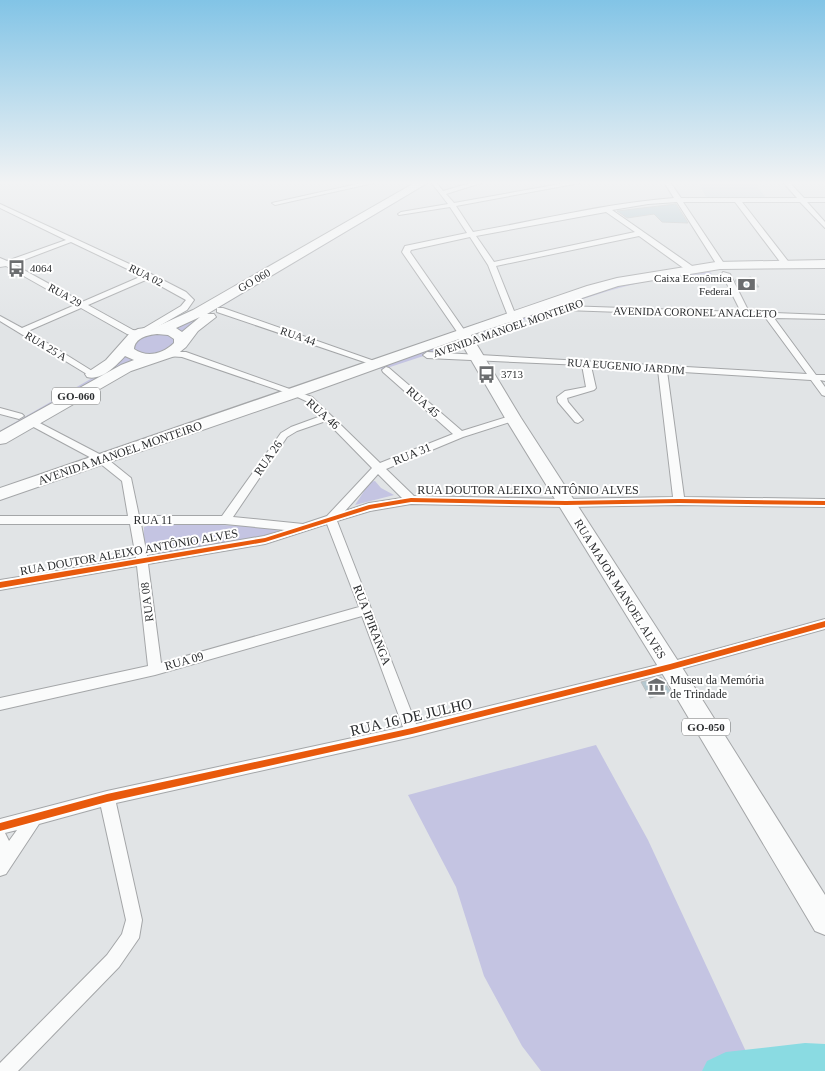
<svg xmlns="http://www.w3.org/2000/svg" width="825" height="1071" font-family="Georgia,serif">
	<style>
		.built { fill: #d1d9e0 }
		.green { fill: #c4c4e2 }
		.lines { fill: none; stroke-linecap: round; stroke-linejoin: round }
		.river { fill: #8adbe2; fill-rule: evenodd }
		.building { fill: #b4c8d0; stroke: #bbbebf }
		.minor-casing { stroke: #a4a6a8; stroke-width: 2 }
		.primary-casing { stroke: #a4a6a8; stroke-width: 2 }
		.minor { fill: #fafbfb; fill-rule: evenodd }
		.primary { fill: #fafbfb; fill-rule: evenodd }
		.cycleway-casing { stroke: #fff; stroke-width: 3 }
		.cycleway { fill: #e8590c; fill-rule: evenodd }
		.labels { text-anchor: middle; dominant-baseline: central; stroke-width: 4; stroke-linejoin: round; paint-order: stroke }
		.far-poi-label { font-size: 11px; fill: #2b2d2f; stroke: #fff; text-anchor: start }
		.far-street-label { font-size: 11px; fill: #2b2d2f; stroke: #fff }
		.shield { fill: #fff; stroke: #6b6c6d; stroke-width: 1 }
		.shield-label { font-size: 11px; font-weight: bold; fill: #2b2d2f }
		.street-label { font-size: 12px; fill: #2b2d2f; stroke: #fff }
		.poi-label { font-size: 12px; fill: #2b2d2f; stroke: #fff; text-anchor: start }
		.near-street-label { font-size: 15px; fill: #2b2d2f; stroke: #fff }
	</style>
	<rect width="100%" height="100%" fill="#e1e4e6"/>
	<path class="built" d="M698 182H754L767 199H707Z"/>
	<path class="green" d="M426 182H431L193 323 182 333 173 329Z
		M709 271 712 274C633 275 559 308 485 334L480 335 479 333 480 330 604 287Z
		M149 334H169L176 340 173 347C158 353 148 358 133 350L134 343Z
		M455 340 460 344 384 369 377 368Z
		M127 353 139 359 0 435V431L108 369Z
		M375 481 381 488 394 495 355 505 370 482Z
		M158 523 278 527 280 529 274 534 146 560 143 556 144 527Z
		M596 745 648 840 755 1071H541L522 1046 484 976 456 887 408 795Z"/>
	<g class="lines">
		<path class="river" d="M805 1043 825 1044V1071H702L707 1061 726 1052Z"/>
	</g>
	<path class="building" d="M676 204 688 223 662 222 654 214 627 218 617 211Z
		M751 277 759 287H739L735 280Z
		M661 677 671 692 650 698 641 682Z"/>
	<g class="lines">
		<defs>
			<path id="minor" d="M366 182H378L275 205 272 203Z
				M431 182H436L443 191 474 182H484L446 194 454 203 571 182H585L456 206 473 232C540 220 608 203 674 198L664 182H670L681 198H797L783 182H789L804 198H825V202H807L825 222V228L800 202H742L791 265 787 267H784L735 202H683L725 265 721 267 717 265 677 202 648 204 612 210 695 268V272H689L639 236 496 266 516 316 512 318 508 316 488 265 470 237 411 250 410 252 467 334 463 337 460 336 402 252 405 246 467 233 450 207 399 215 398 214 401 212 448 204ZM606 212 635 232 494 262 476 236Z
				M0 204 151 274 186 292 194 300 187 310 140 337 127 334 81 308 28 331 97 374 96 376H90L0 321V316L22 328 75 305 6 266 0 267V258L7 261 66 240 0 208ZM71 242 142 276 82 302 13 264ZM148 279 186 300 181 306 139 331 133 330 88 305Z
				M723 272 730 274 749 312 825 315V319L774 318 816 375H825V381L820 380 825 387V396L822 395 811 380 667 371 684 497 825 499V507L679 505 566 507 411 504 370 511 337 521 416 724 670 662 825 619V629L670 672 412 737 116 803 142 920 139 938 119 967 18 1071H0V1063L107 955 122 934 126 920 101 807 39 824 6 874 0 876V819L107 791 403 727 362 616 155 675 0 710V698L148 666 137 566 0 590V580L136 558 130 524H0V516H128L122 481 97 461 28 424 26 422 28 420H34L105 457 131 478 139 516H222L281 433 291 427 321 416 306 401 293 395 182 357 167 356V352H186L312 397 380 463 453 434 383 372 382 370 386 367 389 368 462 431 513 415 518 418 516 420 463 437 386 469 414 496 566 499 673 497 658 370 591 366 596 388 594 390 567 398 568 402 583 420 578 423 575 422 558 402 557 397 565 391 586 387 582 365 427 358 423 355 427 352 807 374 765 317 565 310 561 308 565 306 741 312 722 274ZM326 421 372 468 327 516 303 524 233 517 287 437 297 431ZM378 474 402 498 369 503 345 511ZM141 524H225L285 530 264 536 147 556ZM327 524 359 607 161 663 148 564 265 544ZM17 830 9 841 5 833Z
				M217 308H223L380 363 379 365H373L217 312Z
				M0 408 22 414 24 416 19 419 0 414Z"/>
			<path id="primary" d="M416 182H429L207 314H214L216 317 198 331 186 347 175 356 131 371 6 443 0 444V432L121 365 134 360 125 356C116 366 101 381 87 377L85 374 106 360 130 333 138 329 158 326 193 310ZM200 317 182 332 176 328ZM157 334 168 335 174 339V343C163 354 147 358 134 349 135 338 147 335 157 334Z
				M825 260V268L720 269 618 286 471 335 521 418 678 661 825 895V935L815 931 662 673 505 418 459 339 301 396 0 500V488C196 422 391 353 587 286L617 278 716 262Z"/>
		</defs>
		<use href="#minor" class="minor-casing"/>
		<use href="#primary" class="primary-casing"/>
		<use href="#minor" class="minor"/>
		<use href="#primary" class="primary"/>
		<defs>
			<path id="cycleway" d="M411 498 566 501 679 499 825 501V505L679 503 566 505 411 502 370 509 265 542 0 588V582L265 538 369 505Z
				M825 621V627L670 670 412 734 107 802 0 831V823L107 794 412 728 670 664Z"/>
		</defs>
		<use href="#cycleway" class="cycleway-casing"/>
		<use href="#cycleway" class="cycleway"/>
	</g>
	<linearGradient id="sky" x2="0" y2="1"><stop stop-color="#82c4e6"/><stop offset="0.55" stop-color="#f2f3f4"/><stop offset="1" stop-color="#f2f3f4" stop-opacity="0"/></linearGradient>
	<rect width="825" height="332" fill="url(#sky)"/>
	<defs>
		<symbol id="bus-bare" viewBox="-9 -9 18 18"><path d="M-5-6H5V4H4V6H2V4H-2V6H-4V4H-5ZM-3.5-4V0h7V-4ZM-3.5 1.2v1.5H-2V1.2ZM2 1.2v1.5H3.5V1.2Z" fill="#6b6d6f" stroke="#fff" stroke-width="2.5" paint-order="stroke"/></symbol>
		<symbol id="bank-bare" viewBox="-9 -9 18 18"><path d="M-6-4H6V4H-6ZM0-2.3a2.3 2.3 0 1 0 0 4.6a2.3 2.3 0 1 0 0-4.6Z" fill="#6b6d6f" stroke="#fff" stroke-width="2.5" paint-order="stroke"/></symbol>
		<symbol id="museum-bare" viewBox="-9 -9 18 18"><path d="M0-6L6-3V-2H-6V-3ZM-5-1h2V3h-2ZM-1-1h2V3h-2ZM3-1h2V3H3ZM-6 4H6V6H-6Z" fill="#6b6d6f" stroke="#fff" stroke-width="2.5" paint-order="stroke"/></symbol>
	</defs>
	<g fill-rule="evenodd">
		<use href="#bus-bare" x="4" y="256" width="25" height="25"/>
		<use href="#bank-bare" x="734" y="272" width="25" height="25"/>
		<use href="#bus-bare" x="474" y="362" width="25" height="25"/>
		<use href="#museum-bare" x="644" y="674" width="25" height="25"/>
	</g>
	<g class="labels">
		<g class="far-poi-label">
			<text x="30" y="268">4064</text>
			<text x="732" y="278" text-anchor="end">Caixa Econômica<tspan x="732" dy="13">Federal</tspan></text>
			<text x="501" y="374">3713</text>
		</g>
		<g class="far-street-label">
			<text transform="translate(146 275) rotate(26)">RUA 02</text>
			<text transform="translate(254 280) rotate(-30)">GO 060</text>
			<text transform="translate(65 295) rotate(29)">RUA 29</text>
			<text transform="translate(695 312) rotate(1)">AVENIDA CORONEL ANACLETO</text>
			<text transform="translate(508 328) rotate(-19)">AVENIDA MANOEL MONTEIRO</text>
			<text transform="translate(298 336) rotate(19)">RUA 44</text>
			<text transform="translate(46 346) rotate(31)">RUA 25 A</text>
			<text transform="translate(626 366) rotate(4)">RUA EUGENIO JARDIM</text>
		</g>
		<g class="shield">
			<rect x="52" y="387.5" width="48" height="17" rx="4"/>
			<rect x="682" y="718.5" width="48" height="17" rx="4"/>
		</g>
		<g class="shield-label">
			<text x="76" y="396">GO-060</text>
			<text x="706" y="727">GO-050</text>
		</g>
		<g class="street-label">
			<text transform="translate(423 402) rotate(41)">RUA 45</text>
			<text transform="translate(323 414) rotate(41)">RUA 46</text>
			<text transform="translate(120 453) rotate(-19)">AVENIDA MANOEL MONTEIRO</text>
			<text transform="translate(412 454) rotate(-22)">RUA 31</text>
			<text transform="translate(268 458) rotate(-55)">RUA 26</text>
			<text x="528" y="490">RUA DOUTOR ALEIXO ANTÔNIO ALVES</text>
			<text x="153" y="520">RUA 11</text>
			<text transform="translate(129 552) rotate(-10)">RUA DOUTOR ALEIXO ANTÔNIO ALVES</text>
			<text transform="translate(620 589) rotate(58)">RUA MAJOR MANOEL ALVES</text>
			<text transform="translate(147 602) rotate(-97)">RUA 08</text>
			<text transform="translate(372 625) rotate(69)">RUA IPIRANGA</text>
			<text transform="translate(184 661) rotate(-16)">RUA 09</text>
		</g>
		<g class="poi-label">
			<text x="670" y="680">Museu da Memória<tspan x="670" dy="14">de Trindade</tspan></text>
		</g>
		<g class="near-street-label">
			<text transform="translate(411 717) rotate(-13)">RUA 16 DE JULHO</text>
		</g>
	</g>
</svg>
